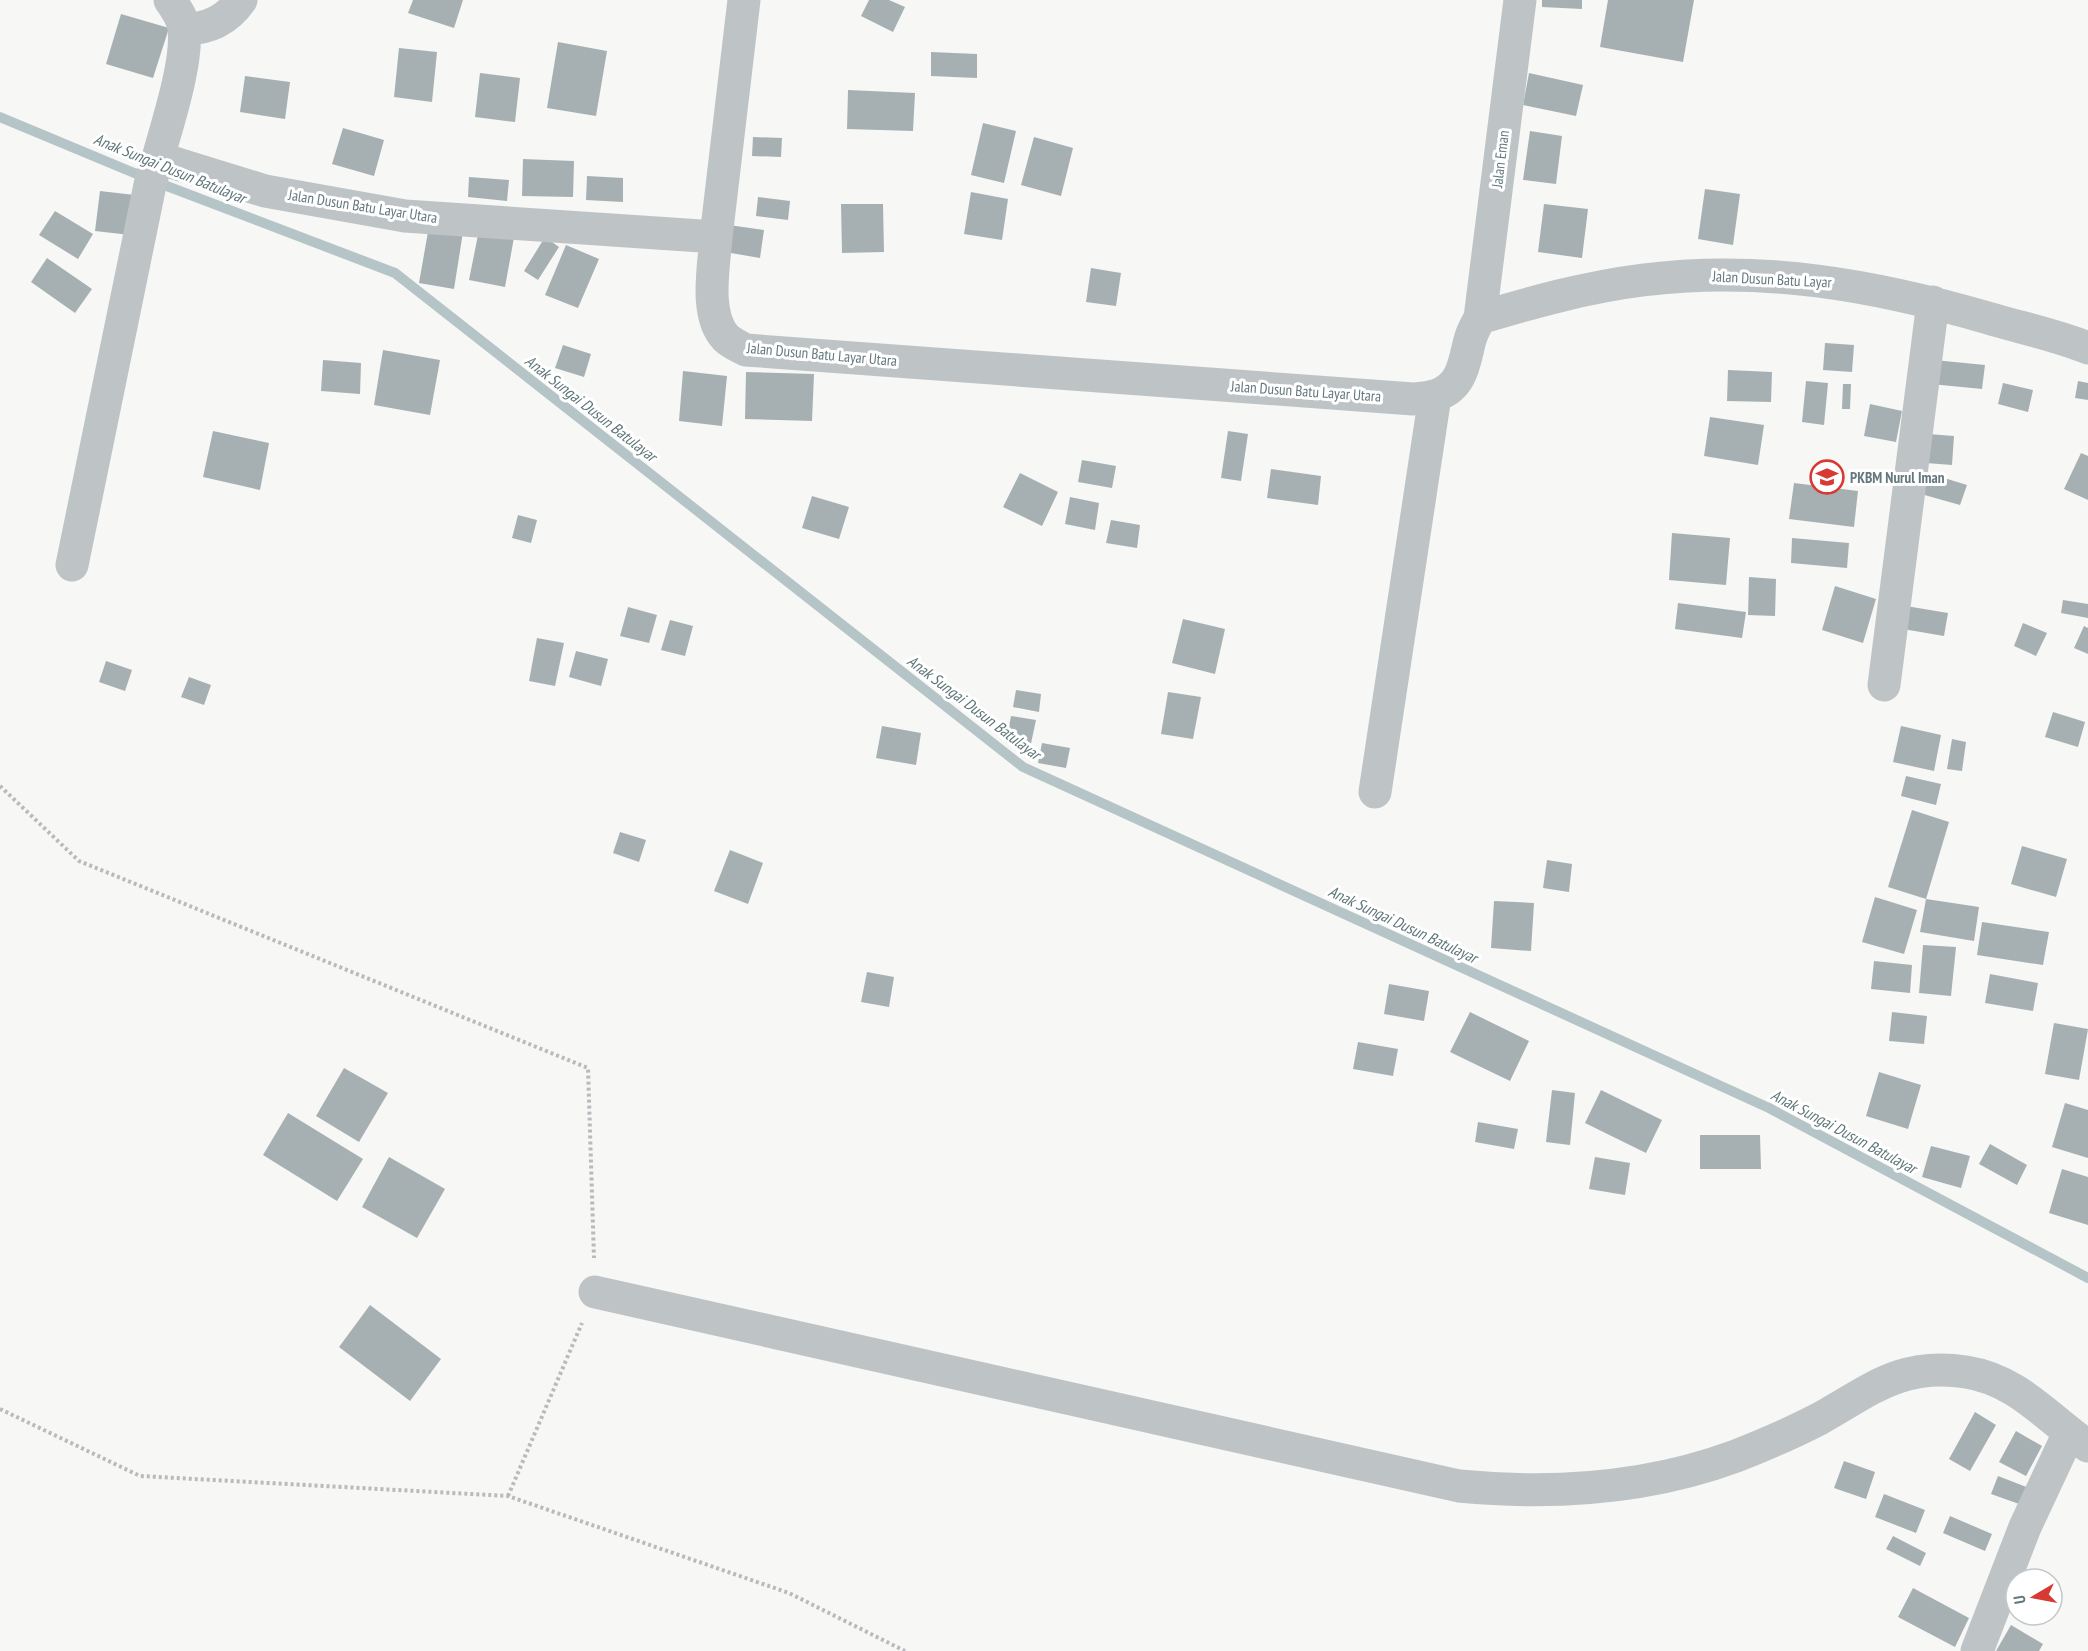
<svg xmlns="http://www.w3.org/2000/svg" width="2088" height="1651" font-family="'PT Sans Narrow',sans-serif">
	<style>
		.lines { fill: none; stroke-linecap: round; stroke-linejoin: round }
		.stream { stroke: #b5c4c6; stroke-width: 10 }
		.building { fill: #a6b0b3 }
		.path { stroke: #b7bbbd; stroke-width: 4; stroke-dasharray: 3 3; stroke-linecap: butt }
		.minor { stroke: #bec4c6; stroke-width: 33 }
		.labels { text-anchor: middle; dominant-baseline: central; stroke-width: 6; stroke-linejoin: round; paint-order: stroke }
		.street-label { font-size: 15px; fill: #64787d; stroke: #fff }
		.poi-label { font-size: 15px; font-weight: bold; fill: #64787d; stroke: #fff; text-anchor: start }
		.water-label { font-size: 16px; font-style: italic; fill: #5f7678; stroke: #fff }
	</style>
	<rect width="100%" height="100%" fill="#f7f7f5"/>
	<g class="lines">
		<path class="stream" d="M0 117 151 180 395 273 1023 767 1769 1108 2088 1278"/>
	</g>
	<path class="building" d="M413 0H463L454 28 408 13Z
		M869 0H889L905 7 893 32 861 16Z
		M1542 0H1582V9L1542 7Z
		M1608 0H1694L1683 62 1600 47Z
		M121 14 169 28 153 78 106 64Z
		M558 42 607 51 596 116 547 108Z
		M399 48 437 52 432 102 394 97Z
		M931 52 977 54V78L931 76Z
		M480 73 520 78 515 122 475 117Z
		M1529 73 1583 85 1576 116 1523 105Z
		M245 76 290 82 285 119 240 112Z
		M848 90 915 93 913 131 847 129Z
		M983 123 1016 131 1004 183 971 175Z
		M343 128 384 140 374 176 332 164Z
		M1530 131 1562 136 1556 184 1523 180Z
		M753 137 782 138 781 157 752 156Z
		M1034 137 1073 148 1061 196 1021 185Z
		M523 159 574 161 573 197 522 196Z
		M587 176 623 178V202L586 200Z
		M469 177 509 180 507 201 468 197Z
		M1705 189 1740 194 1733 245 1698 239Z
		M100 191 143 196 139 236 95 231Z
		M971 192 1008 199 1002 240 964 234Z
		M758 197 790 201 788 220 756 216Z
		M841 204H883L884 252 842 253Z
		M1544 204 1588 209 1582 258 1538 252Z
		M55 211 93 234 78 259 39 235Z
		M480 225 515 232 505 287 469 280Z
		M729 225 764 230 760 258 725 252Z
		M429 226 463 232 454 289 419 283Z
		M545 237 559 247 538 280 524 271Z
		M566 245 599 259 578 308 545 295Z
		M47 258 92 289 75 313 31 282Z
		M1091 268 1121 273 1116 306 1086 302Z
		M1825 343 1854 345 1852 372 1823 370Z
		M563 345 591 354 584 377 555 368Z
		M383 350 440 360 430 415 374 405Z
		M323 360 361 363 360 394 321 391Z
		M1934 360 1985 365 1982 389 1931 384Z
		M1728 370 1772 372 1771 402 1727 401Z
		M683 371 727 376 722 426 679 421Z
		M746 372 814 374 812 421 745 419Z
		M1806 381 1828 383 1824 425 1802 422Z
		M2078 381 2088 383V400L2075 398Z
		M2003 383 2033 390 2028 412 1998 404Z
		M1843 384H1851L1850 409H1842Z
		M1870 404 1902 411 1896 442 1864 436Z
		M1710 417 1764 425 1758 465 1704 456Z
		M213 431 269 443 260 490 203 477Z
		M1228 431 1248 434 1241 481 1221 478Z
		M1928 434 1954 436 1952 465 1926 463Z
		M2081 453 2088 456V500L2064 489Z
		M1082 460 1116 466 1112 488 1078 482Z
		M1271 469 1321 476 1318 505 1267 498Z
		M1020 473 1058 492 1042 526 1003 507Z
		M1928 473 1967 485 1960 505 1921 494Z
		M1794 483 1858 491 1854 527 1789 519Z
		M812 496 849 507 839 539 802 528Z
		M1070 497 1099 503 1095 530 1065 524Z
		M518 515 537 520 531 543 512 538Z
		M1111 520 1140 525 1137 548 1106 543Z
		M1672 533 1730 538 1726 585 1669 580Z
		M1792 538 1849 543 1847 568 1791 563Z
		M1749 577 1776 579 1775 616 1748 615Z
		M1835 586 1876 599 1863 643 1822 630Z
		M2063 600 2088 604V618L2061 613Z
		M1678 603 1746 612 1742 638 1675 629Z
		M1900 605 1948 613 1944 636 1897 628Z
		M628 607 657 615 649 643 620 636Z
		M1183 619 1225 629 1215 674 1172 663Z
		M670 620 693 626 685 656 661 650Z
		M2023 623 2047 633 2036 656 2014 646Z
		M2084 626 2088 628V654L2074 648Z
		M537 638 564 643 555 686 529 681Z
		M576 651 608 659 601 686 569 677Z
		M106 661 132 670 125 691 99 682Z
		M189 677 211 685 204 705 181 697Z
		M1016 690 1041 694 1039 712 1013 707Z
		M1168 692 1201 697 1193 739 1161 734Z
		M2053 712 2085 722 2078 747 2045 737Z
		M1011 716 1036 720 1030 748 1006 743Z
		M882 726 921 733 916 765 876 758Z
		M1901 726 1941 735 1934 771 1893 762Z
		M1952 739 1966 742 1962 771 1947 769Z
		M1042 743 1070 748 1066 768 1038 763Z
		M1906 776 1941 784 1936 805 1901 796Z
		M1912 810 1949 822 1926 899 1888 887Z
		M620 832 646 840 639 862 613 853Z
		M2022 846 2067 859 2056 897 2011 884Z
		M730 850 763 863 748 904 714 891Z
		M1547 860 1572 864 1569 892 1543 888Z
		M1875 897 1917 910 1904 954 1862 942Z
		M1926 899 1979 907 1974 941 1920 932Z
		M1494 901 1534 903 1531 951 1491 948Z
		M1982 922 2049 932 2043 965 1977 955Z
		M1923 945 1956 947 1951 996 1919 993Z
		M1874 961 1912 965 1910 993 1871 989Z
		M867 972 894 977 889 1007 861 1002Z
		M1990 974 2038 983 2033 1011 1985 1003Z
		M1389 984 1429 991 1424 1021 1384 1014Z
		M1470 1012 1529 1041 1510 1081 1450 1052Z
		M1892 1012 1927 1016 1924 1044 1889 1041Z
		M2054 1023 2088 1029 2079 1080 2045 1074Z
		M1358 1042 1398 1049 1393 1076 1353 1069Z
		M344 1068 388 1093 359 1142 316 1116Z
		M1879 1072 1921 1085 1908 1129 1866 1116Z
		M1552 1090 1575 1093 1570 1145 1546 1142Z
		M1601 1090 1662 1120 1646 1153 1585 1123Z
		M2065 1103 2088 1110V1158L2052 1147Z
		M288 1113 363 1159 337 1201 263 1155Z
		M1478 1122 1518 1129 1514 1149 1475 1142Z
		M1700 1135H1760L1761 1169H1700Z
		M1990 1144 2027 1165 2017 1185 1979 1164Z
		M1931 1146 1970 1156 1961 1188 1922 1177Z
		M389 1157 445 1189 417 1238 362 1207Z
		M1595 1157 1630 1163 1625 1195 1589 1189Z
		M2062 1169 2088 1177V1225L2049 1213Z
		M370 1305 441 1359 410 1401 339 1347Z
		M1975 1412 1996 1425 1970 1471 1949 1459Z
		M2016 1431 2042 1446 2026 1476 1999 1462Z
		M1844 1461 1875 1472 1866 1499 1834 1488Z
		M1998 1476 2029 1488 2022 1505 1991 1494Z
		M1884 1494 1925 1510 1916 1533 1875 1517Z
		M1950 1516 1992 1534 1985 1551 1943 1533Z
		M1893 1536 1926 1553 1920 1566 1886 1549Z
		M1913 1588 1969 1618 1955 1647 1898 1617Z
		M2011 1625 2043 1644 2039 1651H1996Z"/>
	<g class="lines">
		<path class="path" d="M0 786 79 861 588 1068 594 1258
			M0 1409 140 1476 508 1496 789 1593 905 1651
			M508 1496 582 1323"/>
		<path class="minor" d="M170 0C176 9 183 18 184 29 188 62 167 125 158 158L265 191 405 216 716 237C714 266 704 315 726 338 731 343 740 347 746 350L1413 399C1421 398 1430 398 1437 395 1463 386 1464 362 1470 340 1472 332 1476 325 1480 318 1533 302 1587 287 1643 280 1762 265 1874 285 1988 318 2021 328 2056 335 2088 348
			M184 29C209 29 227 20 241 0
			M716 237 744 0
			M1480 318 1520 0
			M72 565 151 180 158 158
			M1884 685 1933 302
			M1375 792 1435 396
			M595 1292 1459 1486C1553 1495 1647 1489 1736 1456 1764 1445 1792 1433 1819 1419 1871 1390 1901 1362 1966 1372 2018 1380 2047 1418 2088 1446
			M1977 1651 2025 1527 2069 1433"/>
	</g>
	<defs>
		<symbol id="school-ring" viewBox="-11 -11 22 22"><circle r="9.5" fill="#fff" stroke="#d73a34" stroke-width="1.5"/><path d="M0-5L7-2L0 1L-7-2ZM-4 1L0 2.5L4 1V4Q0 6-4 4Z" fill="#d73a34"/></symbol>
	</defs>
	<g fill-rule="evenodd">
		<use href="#school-ring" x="1808" y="458" width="38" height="38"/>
	</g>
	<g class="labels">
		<g class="street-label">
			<text transform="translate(1500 159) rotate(-83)">Jalan Eman</text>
			<text transform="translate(363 206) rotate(9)">Jalan Dusun Batu Layar Utara</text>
			<text transform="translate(1772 279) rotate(3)">Jalan Dusun Batu Layar</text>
			<text transform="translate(822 354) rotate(5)">Jalan Dusun Batu Layar Utara</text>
			<text transform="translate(1306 391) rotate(4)">Jalan Dusun Batu Layar Utara</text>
		</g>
		<g class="poi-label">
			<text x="1850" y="477">PKBM Nurul Iman</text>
		</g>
		<g class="water-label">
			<text transform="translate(170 168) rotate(22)">Anak Sungai Dusun Batulayar</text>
			<text transform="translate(591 408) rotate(38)">Anak Sungai Dusun Batulayar</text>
			<text transform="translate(974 707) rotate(37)">Anak Sungai Dusun Batulayar</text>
			<text transform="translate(1403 924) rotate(25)">Anak Sungai Dusun Batulayar</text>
			<text transform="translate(1844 1131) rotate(28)">Anak Sungai Dusun Batulayar</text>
		</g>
	</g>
	<g transform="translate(2034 1597) rotate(260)"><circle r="28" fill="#ffffff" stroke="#c1c9cb" stroke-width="1.5"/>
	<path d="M0-4.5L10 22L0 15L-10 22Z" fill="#d73a34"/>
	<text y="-9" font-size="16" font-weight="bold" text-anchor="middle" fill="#64787d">U</text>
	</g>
</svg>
